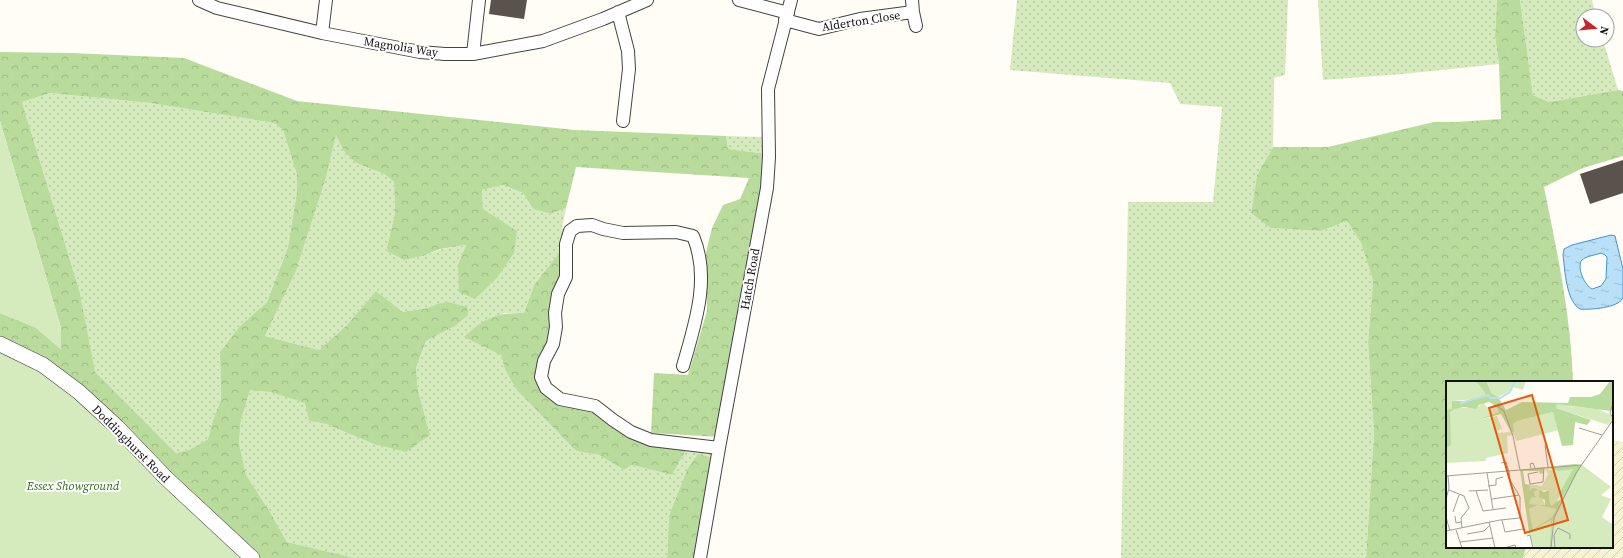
<svg xmlns="http://www.w3.org/2000/svg" width="1623" height="558" font-family="'Source Serif 4',serif">
	<style>
		.farmland { fill: url(#farmland-furrows) }
		.grass { fill: url(#grass-dots) }
		.forest { fill: url(#forest-crowns); fill-rule: evenodd }
		.park { fill: #d5ebbd }
		.water { fill: url(#water-ripples); stroke: #3f96cf; fill-rule: evenodd }
		.building { fill: #5a524d }
		.lines { fill: none; stroke-linecap: round; stroke-linejoin: round }
		.minor-casing { stroke: #444; stroke-width: 14 }
		.tertiary-casing { stroke: #444; stroke-width: 16 }
		.minor { stroke: #fff; stroke-width: 12 }
		.tertiary { stroke: #fff; stroke-width: 15 }
		.labels { text-anchor: middle; dominant-baseline: central; stroke-width: 4; stroke-linejoin: round; paint-order: stroke }
		.street-label { font-size: 12px; fill: #111; stroke: #fff }
		.park-label { font-size: 12px; font-style: italic; fill: #2f6b1f; stroke: #fff }
		.inset-river { fill: none; stroke: #b9e0f7; stroke-width: 2 }
		.inset-road { fill: none; stroke: #a09f9a; stroke-width: 1 }
		.view { fill: #e8590c; fill-opacity: 0.15; stroke: #e8590c; stroke-width: 2 }
		.inset-edge { fill: none; stroke: #111; stroke-width: 2 }
	</style>
	<defs>
		<pattern id="farmland-furrows" width="10" height="10" patternUnits="userSpaceOnUse"><rect width="10" height="10" fill="#f6f3d4"/><path d="M-1 1l2-2M0 10L10 0M9 11l2-2" fill="none" stroke="#d2cfb5"/></pattern>
		<pattern id="grass-dots" width="8" height="8" patternUnits="userSpaceOnUse"><rect width="8" height="8" fill="#d5ebbd"/><path d="M2 2h.1M6 6h.1" fill="none" stroke="#b6c8a1" stroke-width="1.8" stroke-linecap="round"/></pattern>
		<pattern id="forest-crowns" width="20" height="18" patternUnits="userSpaceOnUse"><rect width="20" height="18" fill="#b9dc9c"/><path d="M2 6a3 3 0 1 1 6 0M12 15a3 3 0 1 1 6 0" fill="none" stroke="#9ebc85"/></pattern>
		<pattern id="water-ripples" width="26" height="14" patternUnits="userSpaceOnUse"><rect width="26" height="14" fill="#b9e0f7"/><path d="M2 4q2-2 4 0t4 0M15 11q2-2 4 0t4 0" fill="none" stroke="#9ebfd3"/></pattern>
	</defs>
	<rect width="100%" height="100%" fill="#fffdf5"/>
	<path class="farmland" d="M1612 440 1623 442V558H1523L1526 547H1612Z"/>
	<path class="grass" d="M1017 0H1288L1285 75 1274 78 1273 147 1257 175 1251 213 1270 228 1321 231 1347 221 1361 243 1373 281 1368 342 1374 433 1366 558H1121L1128 202H1213L1222 107 1180 104 1170 83 1010 70Z
		M1318 0H1497L1495 36 1499 64 1403 74 1323 80Z
		M1520 0H1592L1596 16H1583V40H1603L1618 90 1549 102 1533 95Z
		M50 93 150 103 274 123 283 130 297 175V191L288 247 267 302 239 327 220 352 221 399 213 420 208 439 191 449 176 453 94 372 80 293 22 102Z
		M336 134 344 150 356 163 384 174 394 182 395 213 386 251 404 260 423 256 442 249 466 245 458 265 483 209 482 190 503 185 523 193 533 209 551 214 566 208 562 228 570 233 566 244 534 285 524 313H503L501 355 505 370 516 387 576 451 599 455 624 470 632 465 672 475 689 445 719 448 669 516 667 558H355L287 542 270 512 246 475 239 443 241 420 250 390 270 392 306 403 309 421 326 424 371 443 430 435 418 390 416 368 426 341 455 326 437 304 427 308 403 312 376 291 346 326 319 350 265 336 296 271 326 178Z
		M726 136 769 137V154L728 149Z"/>
	<path class="forest" d="M1497 0H1520L1533 95 1549 102 1618 90 1623 91V156L1583 168 1544 187C1557 251 1571 316 1573 382H1447V547H1526L1523 558H1366L1374 433 1368 342 1373 281 1361 243 1347 221 1321 231 1270 228 1251 213 1257 175 1273 147H1328L1434 122H1457L1501 119 1499 64 1495 36Z
		M0 52 71 53 184 58 297 101 575 130 726 136 728 149 769 154 721 437 651 433 654 373 688 375 707 311 706 252 712 228 723 205 740 199 749 178 576 167 566 208 551 214 533 209 523 193 503 185 482 190 483 209 517 231 514 253 497 278 475 299 459 292 458 265 466 245 440 249 423 256 404 260 386 251 395 213 394 182 384 174 356 163 344 151 336 135 326 178 296 271 265 336 319 350 346 326 376 291 403 312 427 308 437 304 448 302 467 307 468 315 455 326 426 341 416 368 418 390 430 435 406 452 371 443 326 424 309 421 305 403 270 392 250 390 241 420 239 443 246 475 270 512 287 542 355 558H252L0 344V313L35 327 61 349V328L0 121ZM50 93 150 103 274 123 283 130 297 175V191L288 247 267 302 239 327 220 352 221 399 213 420 208 439 191 449 176 453 95 372 80 293 22 102Z
		M566 244 544 361 546 388 595 406 631 432 689 445 672 475 632 465 624 470 599 455 576 451 517 390 505 370 501 355 464 337C485 318 495 313 524 313L534 285Z
		M698 454 717 459 700 558H667L669 516 688 468Z"/>
	<path class="park" d="M0 121 61 328V349L35 327 0 313Z
		M0 344 43 365 255 558H0Z"/>
	<path class="water" d="M1611 235 1615 236 1623 269V298C1618 308 1590 310 1580 309 1566 301 1565 270 1563 255L1564 249 1572 245ZM1601 253 1605 255 1607 257 1606 279 1601 286 1592 289C1585 286 1576 267 1582 260 1586 256 1596 255 1601 253Z"/>
	<path class="building" d="M491 0H527L524 19 489 14Z
		M1623 160V193L1590 204 1580 174Z"/>
	<g class="lines">
		<defs>
			<path id="minor" d="M199 0 217 8 322 33 420 52 445 54H473L543 41 603 19 647 0
				M739 0 788 13
				M618 12 628 51 629 69 623 121
				M913 12 916 26
				M785 20 819 29 860 19 913 12 912 0
				M322 33 326 0
				M473 54 479 0
				M683 366C695 324 711 278 693 236L676 232 623 233 603 229 592 225 577 226 570 231 566 244V277L558 294 555 313 556 327 553 344 544 361 541 377 546 388 560 399 595 406 613 420 631 432 651 440 719 448
				M700 558 719 448 767 188 769 157 768 89 791 0"/>
			<path id="tertiary" d="M0 344 43 365 79 392 117 427 166 478 252 558"/>
		</defs>
		<use href="#minor" class="minor-casing"/>
		<use href="#tertiary" class="tertiary-casing"/>
		<use href="#minor" class="minor"/>
		<use href="#tertiary" class="tertiary"/>
	</g>
	<g class="labels">
		<g class="street-label">
			<text transform="translate(861 21) rotate(-9)">Alderton Close</text>
			<text transform="translate(401 47) rotate(9)">Magnolia Way</text>
			<text transform="translate(750 279) rotate(-80)">Hatch Road</text>
			<text transform="translate(131 444) rotate(45)">Doddinghurst Road</text>
		</g>
		<g class="park-label">
			<text x="73" y="486">Essex Showground</text>
		</g>
	</g>
	<g transform="translate(1446 381)">
		<rect width="167" height="167" fill="#fffdf5"/>
		<path d="M0 0H80L77 9 67 6 66 9 52 16 6 20 14 27H30L38 22 43 29 50 25 53 31 27 40 51 35 56 48 50 50 51 52 65 51 67 43 71 40 107 31 113 49 70 60 68 54 61 55 62 72 40 77V80L0 82ZM122 22 123 25 152 28 165 34 167 39 162 44 110 27 111 23ZM98 86 104 89 126 87 127 91 110 122 104 124 103 109 93 110 99 124 82 123 85 117 90 115 88 110H83V103L96 105 102 93ZM92 124 110 128 106 136 87 148 83 128Z" fill="#d5ebbd"/>
		<path d="M30 0H40L45 12 52 16 60 29 76 21 122 22 124 16H145L154 13 164 0 167 2V22L165 30 111 23 110 27 145 39 141 44 129 41 127 64 116 65 107 31 71 40 67 43 68 51H65L55 33 27 40 53 31 50 25 43 21 33 24 30 28 18 26 8 28 4 31 5 64 0 67V29L6 28V20H24L40 13ZM129 83 136 84 108 137 105 167H102L105 140 83 151 74 89 97 86 98 92 94 93 93 90H77L79 103 84 104 83 110 86 107 92 108 88 111 90 116 85 117 83 123 99 124V119L93 116V109L98 111 103 109 104 123 106 124 115 118 114 111 127 88 112 90 99 86ZM92 124 110 128 106 136 87 148 83 128Z" fill="#b9dc9c" fill-rule="evenodd"/>
		<path d="M136 84 165 106 155 114 165 118 156 136 167 144V167H105L106 140ZM105 139 104 166 88 167 83 151Z" fill="#d5ebbd"/>
		<path class="inset-river" d="M14 22 42 14 45 17H54L64 11 69 0"/>
		<path class="inset-road" d="M167 22 164 32 167 37M45 26 50 24 58 30 67 55 74 89M133 47 156 54M99 64 102 86M55 82 60 81 63 91M85 87 84 83 87 82 89 87M92 91 82 93 84 103 97 101 98 86M41 92 47 128M0 95 136 84M42 105 50 104V98L57 96M3 109 18 115 23 127 15 137 16 147M23 110 42 109M30 110 37 130 60 127M0 118 3 107 2 95M46 118 73 114M7 131 13 114M9 135 10 142 15 141M0 136 4 150M56 139 59 151 77 148M43 141 49 167M10 149 16 167M0 150 54 139 74 137V116L64 99 63 91M21 153 38 150 44 144M81 155 84 154 87 167M14 161 47 157M58 167 69 164 70 167M105 167 108 137 130 92 167 39M109 167 108 154 112 147 124 153V158"/>
		<path class="view" d="M86 14 122 139 79 152 43 27Z"/>
		<rect width="167" height="167" class="inset-edge"/>
	</g>
	<g transform="translate(1595 28) rotate(106)"><circle r="19" fill="#ffffff" stroke="#a0a0a0"/>
	<path d="M0-3L7 15L0 10L-7 15Z" fill="#c4262e"/>
	<text y="-6" font-size="11" font-weight="bold" text-anchor="middle" fill="#111111">N</text>
	</g>
</svg>
